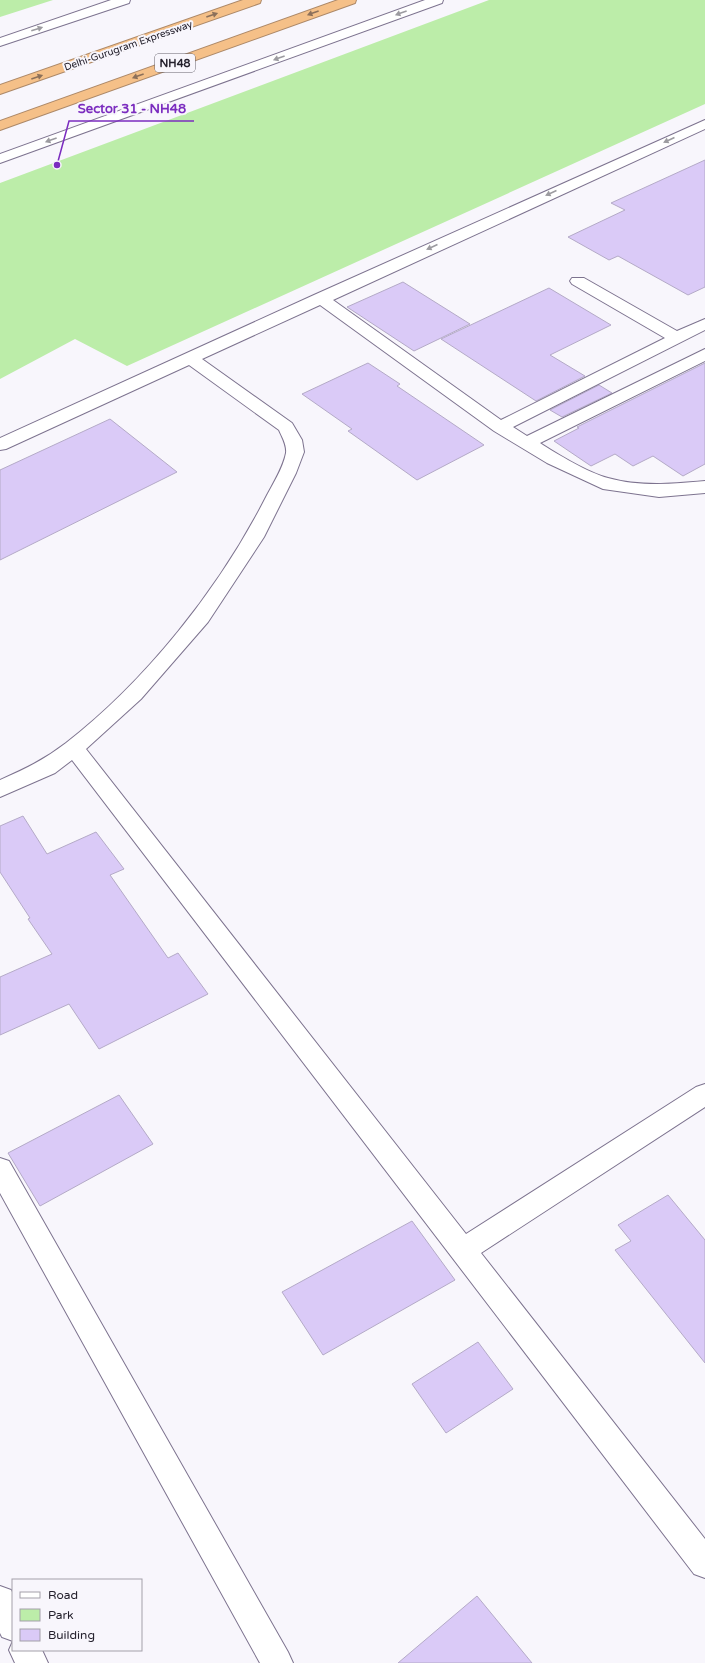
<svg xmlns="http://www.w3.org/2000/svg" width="705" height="1663" viewBox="0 0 705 1663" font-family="'Varela Round',sans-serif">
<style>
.green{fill:#bceda9}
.building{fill:#dacaf7;stroke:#b4aac7}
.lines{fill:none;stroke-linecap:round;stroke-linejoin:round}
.street-casing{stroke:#7d738f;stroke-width:2}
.secondary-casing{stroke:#7d738f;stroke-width:2}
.highway-casing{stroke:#ac8868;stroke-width:2}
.street{fill:#fff;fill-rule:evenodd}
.secondary{fill:#fff;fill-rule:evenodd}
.highway{fill:#f5c088;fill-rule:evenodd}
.oneway{fill:#8c705a}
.oneway2{fill:#9c9ba0}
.labels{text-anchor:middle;stroke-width:4;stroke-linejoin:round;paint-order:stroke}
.far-street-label{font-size:10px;fill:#24202c;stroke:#f8f6fc}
.shield{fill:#f8f6fc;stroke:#64606a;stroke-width:1}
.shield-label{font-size:11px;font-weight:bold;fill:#24202c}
.leader{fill:none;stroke:#7b2cbf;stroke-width:1.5}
.callout-dot{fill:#7b2cbf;stroke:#f8f6fc;stroke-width:1.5}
.callout-label{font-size:13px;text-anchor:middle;font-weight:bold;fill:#7b2cbf;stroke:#f8f6fc;stroke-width:4;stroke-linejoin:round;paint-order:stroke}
</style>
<rect width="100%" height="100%" fill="#f8f6fc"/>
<path class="green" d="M0,0H53L0,17Z
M489,0H705V104L127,366L75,339L0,379V183Z"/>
<path class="building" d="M705,160V287L688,295L618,256L609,260L568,237L625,210L611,203Z
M403,282L470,324L414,351L347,307Z
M549,288L611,325L550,355L585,376L536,401L441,339Z
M368,363L400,384L397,386L484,445L417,480L348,431L352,429L302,394Z
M705,363V464L683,476L653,456L633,466L615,454L591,466L554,441L579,428L577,427Z
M599,385L612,393L562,417L550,410Z
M110,419L177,472L0,560V470Z
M23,816L47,854L96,832L124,869L110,875L168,958L178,953L208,994L99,1049L69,1004L0,1035V977L52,954L28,919L30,918L0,872V826Z
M119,1095L153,1144L40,1206L8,1153Z
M668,1195L705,1240V1363L615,1250L631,1241L618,1225Z
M412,1221L455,1280L323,1355L282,1292Z
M478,1342L513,1389L446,1433L412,1384Z
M477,1596L532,1663H398Z"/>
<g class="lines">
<g class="street-casing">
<path id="street" d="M705,120V129L333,300L501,420L665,338L572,284L570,281L572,278H584L677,331L705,319V330L513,427L527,436L705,349V361L540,443C557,454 589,473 608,478C640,487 673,484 705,481V493L659,497L603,489L547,463L494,431L320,305L202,359L292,423L302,440L304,452L296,473L264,537L208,622L141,699L86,749L466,1234L696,1087L705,1084V1107L481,1253L705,1539V1578L694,1574L72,760L55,773L0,797V780C25,769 44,760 66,743C145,682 219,589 265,499C272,485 283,469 286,453C287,445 282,437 279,430L189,365L6,449L0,450V438L314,295Z
M0,1158L9,1161L288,1652L293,1663H260L0,1193Z"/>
</g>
<g class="secondary-casing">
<path id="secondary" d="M111,0H130L129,3L0,46V38Z
M425,0H443L442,3L0,163V154Z
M0,1586L11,1590L13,1594V1641L2,1637L0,1633Z
M13,1641V1650H42L48,1663H15L9,1650Z"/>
</g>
<g class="highway-casing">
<path id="highway" d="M243,0H261L260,3L0,94V85Z
M338,0H356L355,3L0,130V121Z"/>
</g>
<use href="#street" class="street"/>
<use href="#secondary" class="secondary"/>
<use href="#highway" class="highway"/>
</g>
<defs><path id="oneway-solid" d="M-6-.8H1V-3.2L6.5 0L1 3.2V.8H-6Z"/></defs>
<g class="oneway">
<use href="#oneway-solid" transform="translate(313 13) rotate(160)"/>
<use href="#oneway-solid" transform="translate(212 15) rotate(-19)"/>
<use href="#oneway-solid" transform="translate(138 76) rotate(160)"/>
<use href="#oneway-solid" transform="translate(37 77) rotate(-19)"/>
</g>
<g class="oneway2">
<use href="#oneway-solid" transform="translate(401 13) rotate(160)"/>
<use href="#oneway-solid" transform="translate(37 29) rotate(-18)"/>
<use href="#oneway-solid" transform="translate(279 58) rotate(160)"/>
<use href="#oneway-solid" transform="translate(51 140) rotate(160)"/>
<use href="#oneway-solid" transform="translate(669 140) rotate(156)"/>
<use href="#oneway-solid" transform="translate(551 193) rotate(156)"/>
<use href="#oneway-solid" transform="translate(432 247) rotate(156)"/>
</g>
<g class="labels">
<g class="far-street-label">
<text transform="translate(128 45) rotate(-19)" y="4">Delhi-Gurugram Expressway</text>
</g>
<rect class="shield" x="155" y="54" width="40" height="18" rx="3"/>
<g class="shield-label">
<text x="175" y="67">NH48</text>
</g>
</g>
<path class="leader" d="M57 165L69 121H194"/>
<circle class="callout-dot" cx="57" cy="165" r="4"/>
<g class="callout-label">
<text x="132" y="113">Sector 31 - NH48</text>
</g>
<rect x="12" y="1579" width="130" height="72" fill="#f8f6fc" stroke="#a3a0a9"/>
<rect x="20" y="1592" width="20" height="6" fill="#ffffff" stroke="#a3a0a9"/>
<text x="48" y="1599" font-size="12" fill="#24202c">Road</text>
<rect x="20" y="1609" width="20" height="12" fill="#bceda9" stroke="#a3a0a9"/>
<text x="48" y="1619" font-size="12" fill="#24202c">Park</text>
<rect x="20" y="1629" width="20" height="12" fill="#dacaf7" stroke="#a3a0a9"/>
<text x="48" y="1639" font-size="12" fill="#24202c">Building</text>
</svg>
